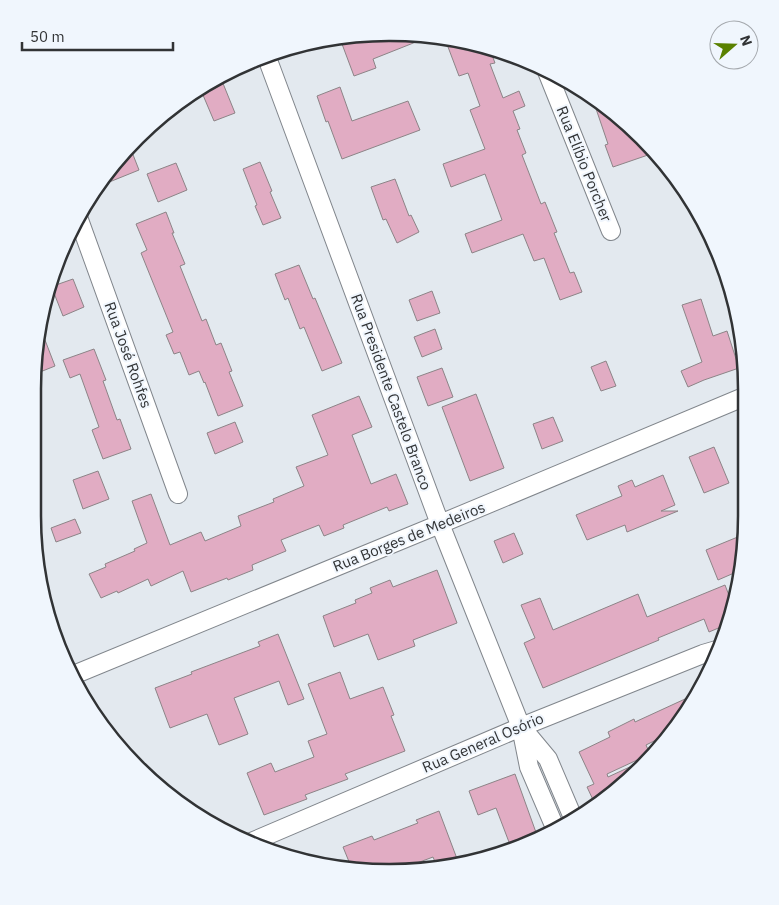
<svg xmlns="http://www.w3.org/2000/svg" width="779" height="905" viewBox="0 0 779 905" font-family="'IBM Plex Sans',sans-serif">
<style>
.building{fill:#e1acc3;stroke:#8c8487}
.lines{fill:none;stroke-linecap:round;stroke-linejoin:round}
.minor-casing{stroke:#81868c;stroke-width:20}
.minor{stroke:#fff;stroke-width:18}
.labels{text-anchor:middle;stroke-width:4;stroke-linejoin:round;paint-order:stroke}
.street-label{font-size:15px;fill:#313335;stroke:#f0f6fd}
.rim{fill:none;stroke:#313335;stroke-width:2.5}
</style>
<rect width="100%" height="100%" fill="#e3e9ef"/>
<path class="building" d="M413,33L431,36L373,59L376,68L354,76L339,36Z
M445,39L482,45L489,47L495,63L490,64L503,98L519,91L525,106L513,111L520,129L517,130L526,153L522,155L541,204L545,202L557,232L554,233L570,273L574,272L582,292L560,300L544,258L534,261L523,234L472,253L465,234L502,220L485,174L451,187L443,164L485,149L470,110L480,106L468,73L459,76Z
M220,76L235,113L214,121L200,88L211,80Z
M340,87L352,121L408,101L420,130L342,159L328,121L326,122L317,96Z
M592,97L607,106L642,140L648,155L613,167L605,145L608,144Z
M130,147L139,170L97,187L106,172Z
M260,162L272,191L270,192L281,218L263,225L255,206L257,205L243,169Z
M176,163L187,190L158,202L147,174Z
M395,179L409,216L411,215L419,232L397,243L386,219L383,220L371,187Z
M166,212L174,233H172L185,264L180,266L202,321L206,319L216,345L221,343L232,371L229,372L243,406L218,416L205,382L204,383L199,371L189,375L180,352L174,354L166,335L173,332L141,253L147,250L136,224Z
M299,265L313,299L315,298L342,363L322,371L304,327L300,329L288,298L285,300L275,274Z
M73,279L84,307L63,316L52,288L53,286Z
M432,291L440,313L417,321L409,300Z
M701,299L713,336L727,331L739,368L704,380L688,387L681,371L702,362L682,305Z
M40,327L55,366L35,374L36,343Z
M435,329L442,349L422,357L414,337Z
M94,349L106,380L103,381L117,420L120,419L131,449L103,459L92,430L99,427L80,374L70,378L63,360Z
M606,361L616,386L601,391L591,367Z
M442,368L453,397L428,406L417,377Z
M476,394L504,468L470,481L442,407Z
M359,396L372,427L352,435L371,484L396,474L408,504L389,511L387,507L343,525L344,528L324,536L319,525L281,540L286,551L252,565L253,570L228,580L227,578L191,592L183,571L151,586L148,579L118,593L117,591L101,598L89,574L106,567L105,564L135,551L134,549L147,543L132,501L151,494L170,545L201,532L205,541L241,526L238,516L274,502L273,499L304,486L296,467L328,455L312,415Z
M553,417L563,441L542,449L533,424Z
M235,422L243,442L215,454L207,433Z
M714,447L729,483L704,493L689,457Z
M98,471L109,499L83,509L73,480Z
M663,475L675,505L661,511H678L627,532L625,525L587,540L576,515L622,496L618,486L632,480L635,487Z
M75,519L81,533L56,542L51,528Z
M514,533L523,554L503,563L494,541Z
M745,534L741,570L718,580L706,550Z
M437,570L457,623L413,640L415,646L378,660L368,634L334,647L323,616L356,603L355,600L372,593L370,588L390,580L393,587Z
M725,585L733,606L728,624L709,632L704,619L658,638L659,640L543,688L524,643L535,638L521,605L540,598L553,630L638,594L647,617Z
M278,634L304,699L288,705L279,681L234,698L248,734L219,745L207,714L170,728L155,688L192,674L191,672L260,646L258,642Z
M340,672L350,699L383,687L394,715L391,716L405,751L345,774L348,779L305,795L307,799L264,815L247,773L271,763L275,772L314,757L308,741L327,734L308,684Z
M698,693L686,714L670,733L646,745L650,754L607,774L608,777L634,765L638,771L595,804L587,787L594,784L579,752L610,737L608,732L634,719L635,722Z
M515,774L538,838L512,850L496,808L478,815L469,791Z
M439,811L459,864L438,869L433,857L401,869H352L343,847L372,836L374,840L418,823L416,820Z"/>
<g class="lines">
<g class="minor-casing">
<path id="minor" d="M266,55L440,524L521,727L529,767L556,830
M546,69L611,231
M78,217L178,494
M71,676L440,524L746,396
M523,729L548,759L574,820
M249,843L521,727L703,654L720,649"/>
</g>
<use href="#minor" class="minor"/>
</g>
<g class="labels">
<g class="street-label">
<text transform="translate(584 164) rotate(68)" y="5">Rua Elíbio Porcher</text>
<text transform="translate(128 355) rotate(70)" y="5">Rua José Rohfes</text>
<text transform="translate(391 392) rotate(70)" y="5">Rua Presidente Castelo Branco</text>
<text transform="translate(409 537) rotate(-22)" y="5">Rua Borges de Medeiros</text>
<text transform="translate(483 743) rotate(-23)" y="5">Rua General Osório</text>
</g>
</g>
<path d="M0 0H779V905H0ZM389 41H390A348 348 0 0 1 738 389V516A348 348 0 0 1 390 864H389A348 348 0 0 1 41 516V389A348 348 0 0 1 389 41Z" fill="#f0f6fd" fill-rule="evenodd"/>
<path class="rim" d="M389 41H390A348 348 0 0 1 738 389V516A348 348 0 0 1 390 864H389A348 348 0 0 1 41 516V389A348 348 0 0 1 389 41Z"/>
<g transform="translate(734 45) rotate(70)"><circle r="24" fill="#f0f6fd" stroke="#a4a8ad"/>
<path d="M0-4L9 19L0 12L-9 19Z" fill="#5a8100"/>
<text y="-8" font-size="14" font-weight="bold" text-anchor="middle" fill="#313335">N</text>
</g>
<path d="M22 42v8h151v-8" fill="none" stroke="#313335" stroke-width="2.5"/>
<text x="30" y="42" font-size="15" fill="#313335" stroke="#f0f6fd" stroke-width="4" paint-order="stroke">50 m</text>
</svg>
